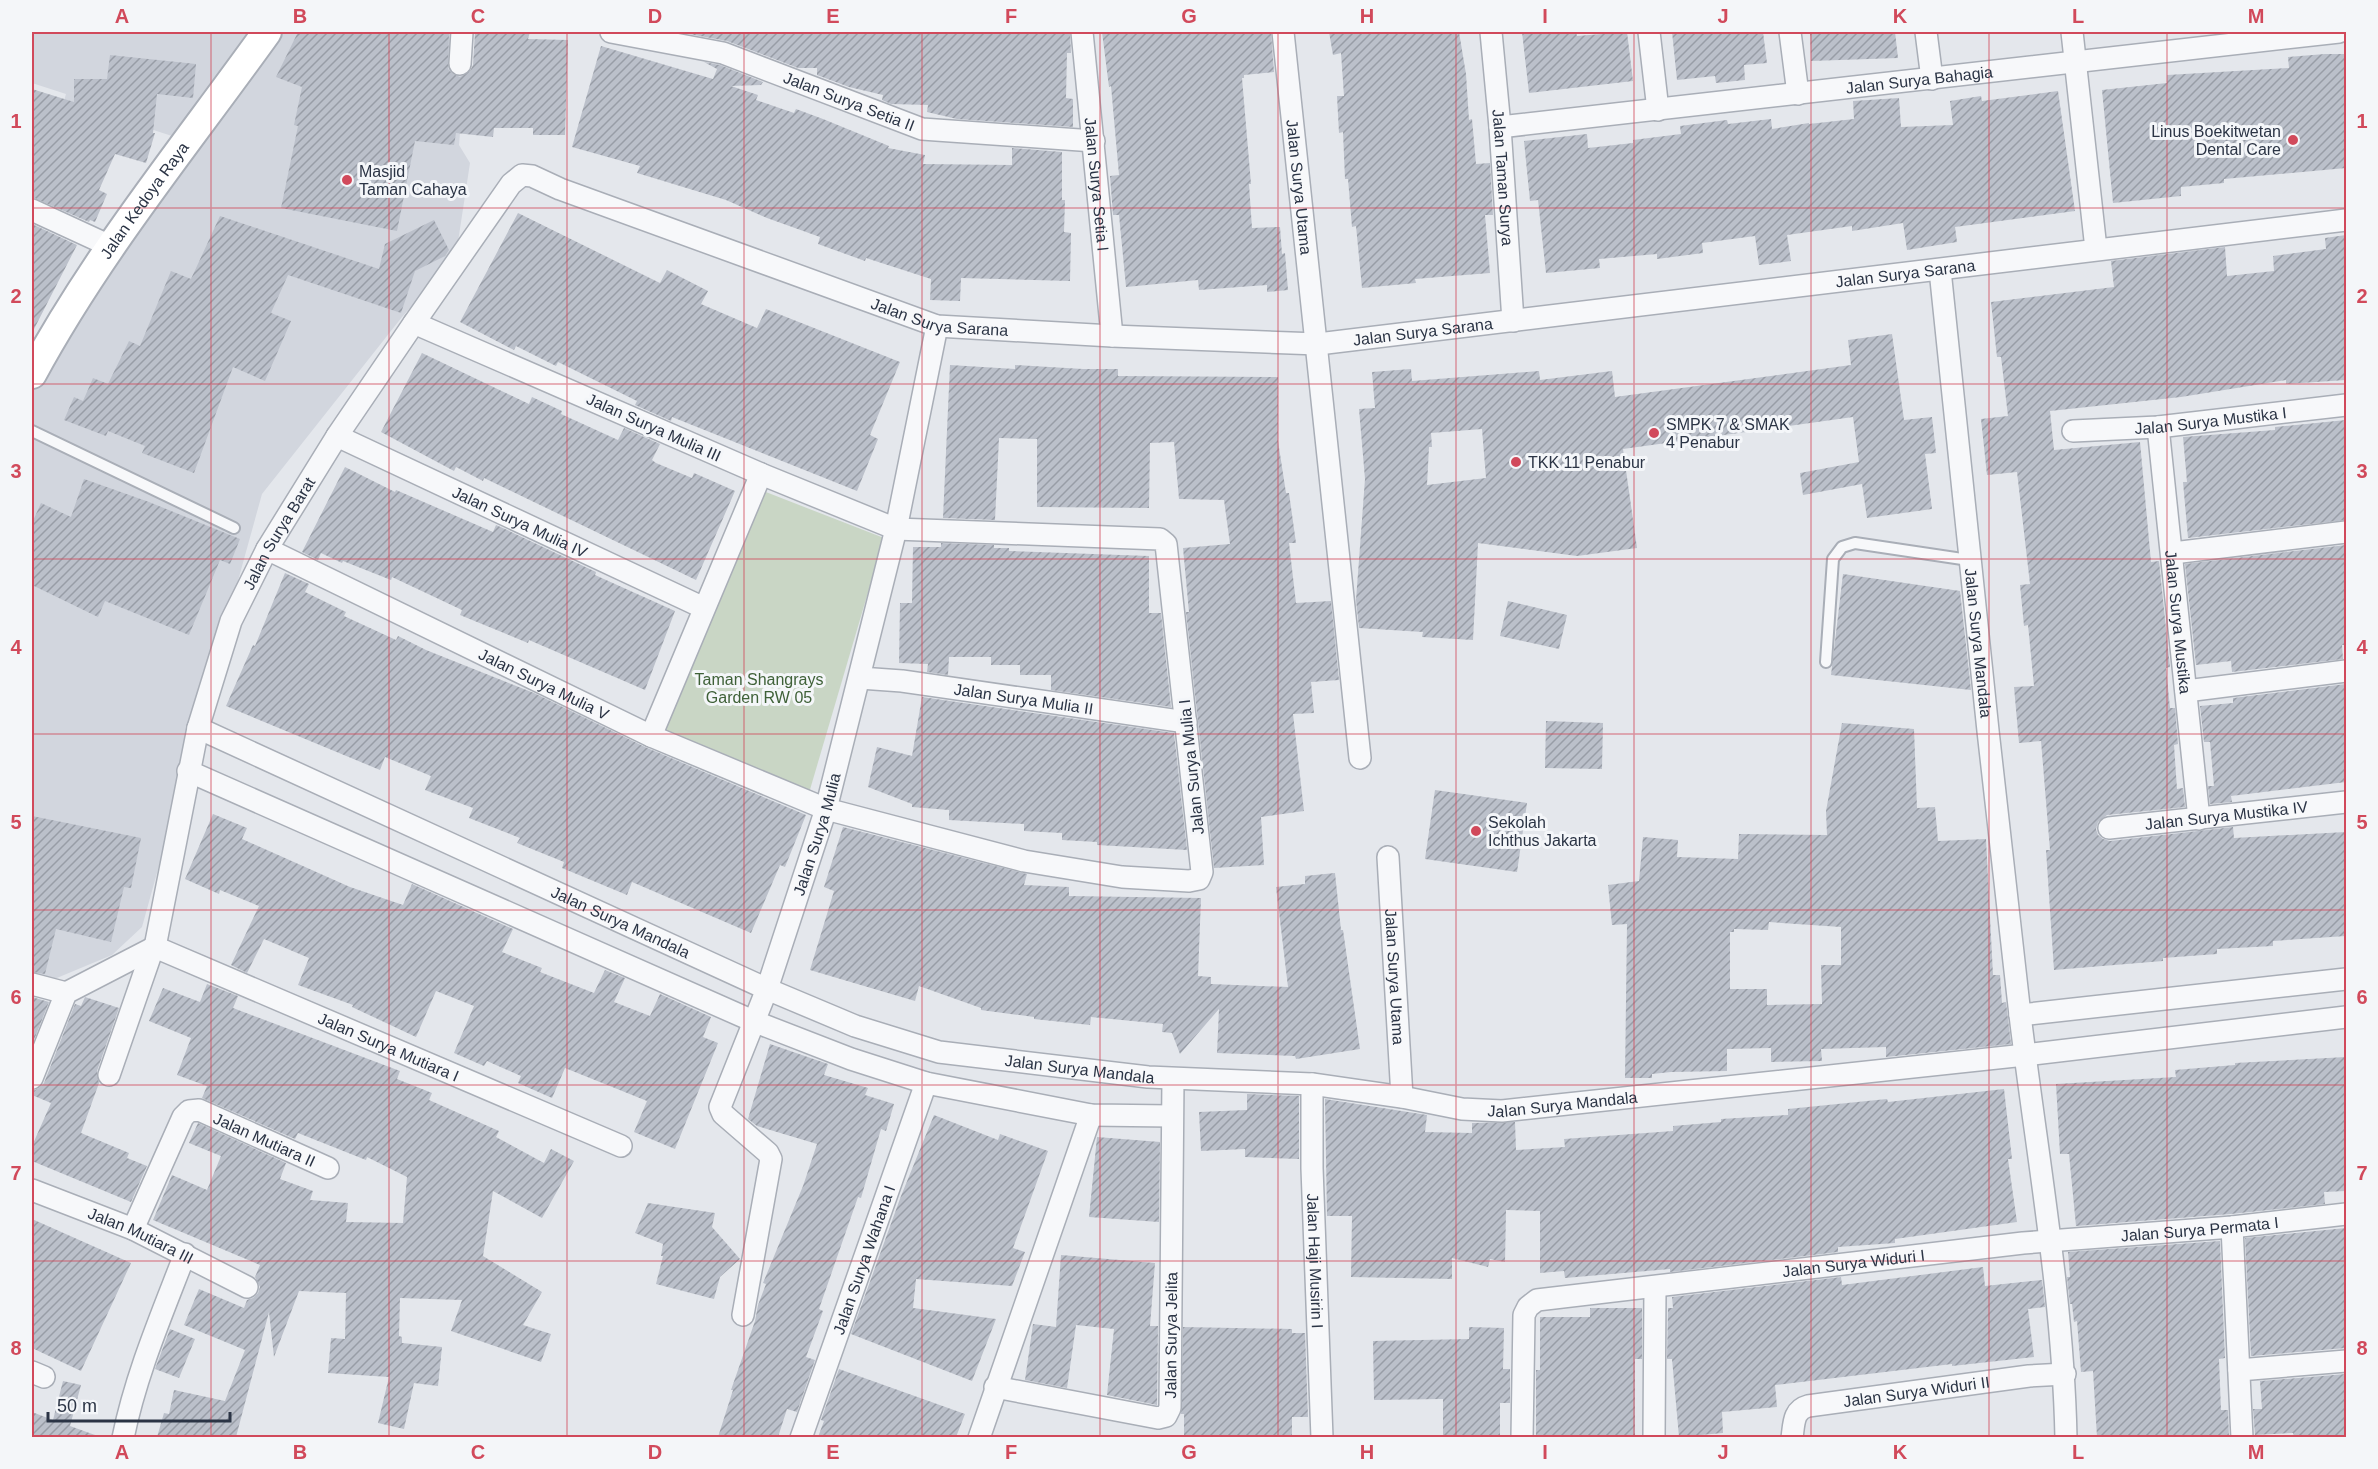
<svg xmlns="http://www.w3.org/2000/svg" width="2378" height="1469" viewBox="0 0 2378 1469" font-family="Helvetica,sans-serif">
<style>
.built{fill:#d2d6de}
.green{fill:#c9d6c5}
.building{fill:url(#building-hatch);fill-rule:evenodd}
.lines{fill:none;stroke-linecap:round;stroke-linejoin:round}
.lane-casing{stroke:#a9aeb7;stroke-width:14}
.street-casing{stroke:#a9aeb7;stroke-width:24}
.secondary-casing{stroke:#a9aeb7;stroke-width:32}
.lane{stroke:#f7f8fa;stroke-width:10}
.street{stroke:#f7f8fa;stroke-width:21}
.secondary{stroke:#fff;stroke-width:28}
.grid{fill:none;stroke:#d1495b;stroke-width:1.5;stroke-opacity:0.55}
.poi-dot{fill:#d1495b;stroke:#f4f6f9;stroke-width:2}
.labels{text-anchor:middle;stroke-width:6;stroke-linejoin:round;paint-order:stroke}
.street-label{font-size:16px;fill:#2b3445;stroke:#f4f6f9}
.poi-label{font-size:16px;fill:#2b3445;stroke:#f4f6f9;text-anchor:start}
.park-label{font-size:16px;fill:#3f6138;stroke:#f4f6f9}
.neatline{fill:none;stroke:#d1495b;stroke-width:2}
.grid-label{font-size:20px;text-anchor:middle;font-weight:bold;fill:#d1495b}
</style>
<defs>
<pattern id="building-hatch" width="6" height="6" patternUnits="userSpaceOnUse" patternTransform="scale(1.5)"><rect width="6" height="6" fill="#bbc0ca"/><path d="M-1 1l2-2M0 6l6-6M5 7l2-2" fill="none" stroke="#989da6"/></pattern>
</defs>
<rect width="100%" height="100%" fill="#e4e7ec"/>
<path class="built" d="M32,32H468L459,145L470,163L456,255L402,317L262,494L142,927L112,955L52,980L32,975V354L46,325L172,136L64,101L66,94L32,83Z"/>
<path class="green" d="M758,489L884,538L809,793L657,731Z"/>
<path class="building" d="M298,32H449L448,69L453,74L460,77L470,71L473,65L475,32H530L528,39L568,40L565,135H533V128H494L493,137L456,133L454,145L415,141L397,231L281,208L298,126L294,125L302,87L276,77Z
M678,32H879L898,34V32H1070L1071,53H1067L1066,98L1073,99V127L957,119L927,112L928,105L891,104L882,100L883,95L849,87L817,75V68H798L727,41Z
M1102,32H1271L1274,72L1244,75V78H1242L1251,184H1249L1252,228L1280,227L1282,254L1285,253L1288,290L1267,292V285L1199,290L1198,280L1126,287L1119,215H1113L1110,176L1119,175L1111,86L1109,87Z
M1329,32H1459L1466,74L1469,120L1472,119L1476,164L1490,163L1493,215H1485L1490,273L1415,279L1416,283L1362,288L1356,226L1352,227L1348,179H1345L1343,132L1339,133L1337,96H1344L1341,53L1333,55Z
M1522,32H1576L1577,36L1627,32L1633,81L1529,93Z
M1672,32H1763L1767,63L1744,65L1745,80L1716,83L1715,76L1677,80Z
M1810,32H1839V34L1895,32L1898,58L1811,61Z
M601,46L713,79L717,69L704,62L720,65L763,82L761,85L731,86L758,95L756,100L794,113L796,109L823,119L889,146L888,148L925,155L923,164L1012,165V148L1062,152V200H1065L1064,232L1071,233L1070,281L961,278L960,301L930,300L931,279L866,258L865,261L818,244L820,237L767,218L726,200L637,173L640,166L572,147Z
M2325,54H2346V168L2224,179V183L2181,187V196L2113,203L2102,90L2167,83V75L2289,68L2288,57Z
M110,55L196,64L193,98L157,94L153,133H155L146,163L115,154L99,190L107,194L95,222L90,220L89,222L32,197V89L74,102V79H107Z
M2058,91L2075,211L1955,227L1957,242L1907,250L1903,223L1852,231V226L1787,235L1791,261L1759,265L1755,236L1702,243L1703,253L1657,259V254L1599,259L1600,268L1546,273L1538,200L1530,201L1524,141L1587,134L1588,148L1633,143V140L1681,134L1680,126L1727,120L1728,124L1771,119L1772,129L1809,123V124L1854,119L1853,101L1899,98L1901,127L1953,125L1950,101L1981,96L1982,101Z
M518,213L660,283L667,270L708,291L701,304L757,328L766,309L900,362L870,435L878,439L857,491L672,417L671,421L635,405L637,401L558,362L556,366L516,346L514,350L460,322Z
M220,216L379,269L385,244L434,220L449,250L445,256L415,271L401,313L288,275L271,313L291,321L265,381L233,367L194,473L142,453L145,446L108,431L106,436L64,420L74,397L83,401L93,378L108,384L129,341L140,346L171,271L191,279Z
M32,224L77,245L32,333Z
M2346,235V380L2286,384V380L2181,397L2050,411L2054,450L2140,442L2151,562L2159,561L2170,667L2166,668L2170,708H2175L2178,744L2174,745L2177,789L2183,788L2185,807L2107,815L2098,822L2096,829L2098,835L2103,839L2110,841L2233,827L2234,838L2346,832V936L2273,941V946L2217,949V954L2163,958V961L2054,970L2046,850H2050L2041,741L2019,743L2014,687L2034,686L2028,625L2024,626L2020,585L2030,584L2017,472L1987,475L1981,419L2008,416L2001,357H1997L1991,302L2114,287L2111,261L2225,247L2227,276L2274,271L2273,256L2326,249L2325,238Z
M1892,334L1904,420L1932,417L1936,453L1925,454L1932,509L1867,518L1862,484L1803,495L1800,473L1859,462L1853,417L1623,449L1637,548L1577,556L1478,543L1473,640L1422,637L1423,632L1359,628L1356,600L1365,479L1359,409L1375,408L1372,372L1411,369L1412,381L1539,371L1540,380L1612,371L1615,397L1851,365L1848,340ZM1482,429L1486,478L1427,485L1429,447H1432L1431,433Z
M422,353L529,404L532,397L562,411L561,414L618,440L624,428L660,444L652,460L656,463L692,478L694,473L735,491L696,580L484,478L483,481L456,467L454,471L381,432Z
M950,365L1015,369V365L1083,369H1118V376L1278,377V441L1286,493H1289L1296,543H1289L1296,603L1331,601L1339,680L1311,682L1314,713L1293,714L1304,811L1261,817L1264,865L1214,868L1186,612H1189L1183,548L1230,544L1224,500L1179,499L1174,442L1150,443L1149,508L1037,507V439L999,438L995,520L943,518Z
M2346,420V520L2188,538L2183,482H2187L2183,437L2275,430V427Z
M345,467L395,492L396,490L493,532L496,525L505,529L596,572L595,575L675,611L645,690L529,640L528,643L460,615L462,610L392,577L391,580L343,561L342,563L321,553L318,560L302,552Z
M84,479L149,502L240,539L230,564L220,560L189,635L105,601L98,617L32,585V523L41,503L71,517Z
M941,543L994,545V548H1009V551L1149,556V613H1161L1171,707L1051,690V675H1020V665H991V657H949L948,675L927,672L928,664L899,663L900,603H912L913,547H941Z
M2346,545V645H2342L2343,659L2232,672L2231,661L2196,665L2185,564Z
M285,573L309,584L305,592L346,612L344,616L396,640L398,636L426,650L534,693L645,747L806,815L785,867L780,865L751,933L632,882L627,895L562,868L564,862L517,843L520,838L469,818L473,808L425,790L431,776L385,757L380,770L226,706L253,645L255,646Z
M1843,574L1960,591L1971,690L1831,675Z
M1508,601L1567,615L1559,649L1500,636Z
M2346,684V782L2231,796L2232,802L2210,804L2208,786H2214L2210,742H2204L2200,706L2233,703V698Z
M922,697L1174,733L1187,850L1097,845V842L1062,840V833L1024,831V824L949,820V810L912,807V804L868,787L877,747L912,756Z
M1546,721L1603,723L1602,769L1545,768Z
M1842,723L1914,729L1917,808L1935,807L1938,841L1986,839L1993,975H2000L2002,1003L2006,1002L2011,1044L1886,1057V1047L1821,1049L1822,1061L1771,1062V1048L1727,1049V1071L1671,1072L1652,1074V1078H1625L1627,924L1612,925L1608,885L1639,881L1643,837L1678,840L1677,857L1738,859L1739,834L1827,835L1826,811ZM1769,922L1841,927V965H1821L1822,1004L1767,1005V989H1730V932H1734V929L1768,930Z
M1435,790L1527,803L1517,872L1425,859Z
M213,814L247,828L242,839L350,887L403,905L412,884L513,929L502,952L542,968L540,972L594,993L605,970L625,978L614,1002L650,1016L660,994L711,1017L703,1037L718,1043L675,1149L634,1132L647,1101L565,1068L552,1098L518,1083L521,1076L487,1061L484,1066L454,1053L474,1006L436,991L416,1037L352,1007L353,1005L298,985L309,958L264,939L247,973L231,965L259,906L220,890L219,894L185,879Z
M32,816L141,838L131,888L124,887L111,942L56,929L45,974L32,972Z
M843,827L1027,874L1024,885L1069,887V896L1201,898L1198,976L1211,977V984L1288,987L1276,887L1305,884V876L1335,873L1341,930H1343L1360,1049L1296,1059L1295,1056L1217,1053L1219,1009L1180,1054L1172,1033L1162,1032L1163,1024L1091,1017L1090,1025L1034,1019V1017L981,1010V1008L919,986L915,1001L810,970L834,891L824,887Z
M207,984L238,996L233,1008L400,1071L397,1079L432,1093L429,1100L499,1131L496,1137L544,1163L551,1149L574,1161L542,1218L493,1191L483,1256L542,1292L523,1325L551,1334L541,1362L451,1331L462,1300L400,1298L399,1336L402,1337V1343L442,1347L438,1386L414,1383L404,1429L378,1423L389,1377L328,1373L331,1338L345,1339L346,1293L299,1291L274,1357L269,1312L236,1437H157L164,1413L169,1414L174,1390L225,1401L245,1350L184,1325L199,1289L244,1308L247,1300L253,1298L258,1293L260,1287L255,1277L260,1265L153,1220L172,1175L207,1190L221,1156L189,1143L198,1123L286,1163L280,1179L313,1191L310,1200L348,1203L346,1222L403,1223L407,1177L367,1157L366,1160L298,1133L295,1139L202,1098L207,1086L177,1075L191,1038L149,1021L163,988L200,1002Z
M32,997L49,1002L32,1045Z
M85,997L119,1008L97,1071L99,1083L81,1133L129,1153L127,1158L147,1166L131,1202L32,1161V1146L51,1103L32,1095L33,1091L39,1088L44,1083L75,1004L81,1006Z
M770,1044L828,1064L824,1075L868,1088L865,1095L894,1104L886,1131L881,1129L861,1198L858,1197L819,1309L823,1311L806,1357L815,1360L797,1412L787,1409L778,1437H718L733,1390H731L755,1321L758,1305L766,1284L763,1283L803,1186L817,1144L757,1126L748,1119Z
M2346,1057V1191L2324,1192L2325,1204L2231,1214L2076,1226L2069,1154H2060L2056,1084L2176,1077L2175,1070L2235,1065V1063Z
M2004,1089L2012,1159H2008L2017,1222L1895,1239V1243L1838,1247V1252L1670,1272V1269L1565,1278L1564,1271L1540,1273V1211L1506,1210L1505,1262L1490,1259L1488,1267L1452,1258V1279L1351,1277L1352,1216H1327L1325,1099L1427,1115L1425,1132L1472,1133V1123L1515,1122L1516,1150L1565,1147L1564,1139L1673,1131V1126L1721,1122V1119L1788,1115V1109L1887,1099L1888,1102Z
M1247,1094L1299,1096V1159L1245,1157V1149L1201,1151L1199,1112L1247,1110Z
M934,1115L998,1140L1000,1134L1048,1151L1013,1248L1025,1252L1012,1286L916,1279L913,1308L996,1319L972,1381L851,1334L901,1196Z
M1097,1137L1160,1142L1159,1222L1089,1217Z
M648,1203L715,1213L712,1227L740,1259L720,1277L714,1299L656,1284L663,1256H661L663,1244L635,1233Z
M32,1219L131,1263L81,1371L32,1348Z
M2346,1228V1348L2251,1356L2245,1238Z
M2220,1241L2225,1358L2219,1359L2221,1410H2228L2229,1437H2097L2093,1371L2081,1372L2077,1321L2074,1322L2072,1304H2070L2067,1277H2070L2068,1252Z
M1061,1255L1155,1263L1150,1326H1158L1157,1405L1107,1395L1114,1329L1076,1325L1067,1388L1025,1380L1033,1324L1056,1327Z
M1983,1267L1985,1286L2042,1280L2045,1307L2028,1309L2034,1357L1952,1366V1364L1775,1385L1777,1407L1722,1412L1723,1433L1679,1437L1672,1359H1667L1668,1308H1673L1672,1297L1841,1277L1842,1285Z
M1590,1308H1642V1359H1635V1436H1536V1370H1540V1317H1590Z
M1183,1327L1292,1329V1333H1305L1308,1417H1292V1437H1184V1414H1181Z
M1469,1327L1504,1328L1503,1369H1510V1403H1500V1437H1443V1399L1374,1400L1373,1341L1469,1339Z
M170,1329L195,1339L179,1378L155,1369Z
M839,1369L965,1414L956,1437H818L824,1421L821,1420Z
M2346,1374V1437H2294L2293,1433L2255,1435L2253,1409H2262L2260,1381Z
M63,1381L81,1385L70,1426L95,1435L94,1437H32V1412L53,1420Z"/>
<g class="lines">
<g class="lane-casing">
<path id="lane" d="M32,431L234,528
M1826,662L1833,559L1842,547L1855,543L1969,560"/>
</g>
<g class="street-casing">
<g id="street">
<path id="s1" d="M611,32L723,53L922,129L1094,141"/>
<path id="s2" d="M1082,32L1112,336"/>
<path id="s3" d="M1283,32L1360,758"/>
<path id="s4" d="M1491,32L1500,127L1513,321"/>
<path d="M1649,32L1658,110"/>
<path d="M1790,32L1798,94"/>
<path d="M1926,32L1932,79"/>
<path d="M2072,32L2096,249"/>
<path d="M460,64L462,32"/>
<path id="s5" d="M1500,127L2339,32"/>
<path d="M32,210L110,246"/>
<path id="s6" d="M1940,270C1965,518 1991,767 2020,1015C2037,1156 2063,1295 2066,1438"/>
<path id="s7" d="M2158,427L2199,819"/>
<path id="s8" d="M2073,431L2158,427L2346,405"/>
<path id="s9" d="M337,436L704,608"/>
<path id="s10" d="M267,549L651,736L826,809L1024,861L1122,877L1189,881L1199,879L1202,872L1166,544L1160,539L896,529L761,474L414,323"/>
<path d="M2173,553L2346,532"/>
<path id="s11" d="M860,678L902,681L1186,722"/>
<path d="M2186,691L2346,671"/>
<path id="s12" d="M198,728L767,989L855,1026L939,1052L1148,1077L1312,1084L1402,1097L1462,1109L1502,1111L2025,1055L2346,1017"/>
<path d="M651,736L761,474"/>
<path d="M188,771L753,1021L851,1059L926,1083L1091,1115L1172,1116"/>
<path id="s13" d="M2109,828L2346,802"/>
<path id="s14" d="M1388,857L1402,1097"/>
<path id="s15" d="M155,947L198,728L231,621L267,549L337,436L414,323L511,184L522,175L532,176L560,189L937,326L1112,336L1318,344L2346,220"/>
<path id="s16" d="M155,947L621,1146"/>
<path d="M32,984L66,993"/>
<path d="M2020,1015L2346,979"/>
<path d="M109,1075L153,948"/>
<path d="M32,1078L66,993L155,947"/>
<path id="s17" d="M1312,1084V1168L1322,1438"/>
<path id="s18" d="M32,1190L133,1229L247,1287"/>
<path d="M2232,1227L2242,1438"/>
<path id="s19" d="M133,1229L183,1117L189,1111L199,1110L328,1168"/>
<path id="s20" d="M743,1315L771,1159L768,1153L723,1114L720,1107L767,989L826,809L896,529L937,326"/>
<path d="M2239,1370L2346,1361"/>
<path d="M32,1372L44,1377"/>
<path id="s21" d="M995,1387L1158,1418L1166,1416L1170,1408L1173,1079"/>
<path d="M123,1438C136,1374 162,1314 185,1254"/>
<path id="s22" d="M801,1438L926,1083"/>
<path d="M979,1438L1091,1115"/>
<path id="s23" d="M1522,1438L1524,1315L1528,1307L1537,1300L2023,1243L2232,1227L2346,1214"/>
<path d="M1654,1438L1655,1287"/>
<path id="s24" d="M1792,1438C1794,1424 1793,1410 1808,1406L2029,1376L2065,1374"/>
</g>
</g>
<g class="secondary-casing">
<g id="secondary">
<path id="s25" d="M32,374C98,252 186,145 267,32"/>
</g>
</g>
<use href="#lane" class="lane"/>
<use href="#street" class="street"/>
<use href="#secondary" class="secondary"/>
</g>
<path class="grid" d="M211,32V1438M389,32V1438M567,32V1438M744,32V1438M922,32V1438M1100,32V1438M1278,32V1438M1456,32V1438M1634,32V1438M1811,32V1438M1989,32V1438M2167,32V1438M32,208H2346M32,384H2346M32,559H2346M32,734H2346M32,910H2346M32,1085H2346M32,1261H2346"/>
<g class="poi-dot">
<circle cx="2293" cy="140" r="6"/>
<circle cx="347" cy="180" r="6"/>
<circle cx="1654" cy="433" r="6"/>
<circle cx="1516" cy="462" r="6"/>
<circle cx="1476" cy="831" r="6"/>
</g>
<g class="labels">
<g class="street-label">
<text dy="6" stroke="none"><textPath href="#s5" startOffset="422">Jalan Surya Bahagia</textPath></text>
<text dy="6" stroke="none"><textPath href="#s1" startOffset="249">Jalan Surya Setia II</textPath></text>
<text dy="6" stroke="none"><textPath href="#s4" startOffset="146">Jalan Taman Surya</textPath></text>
<text dy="6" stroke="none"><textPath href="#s2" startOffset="153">Jalan Surya Setia I</textPath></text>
<text dy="6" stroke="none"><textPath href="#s3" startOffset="156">Jalan Surya Utama</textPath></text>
<text dy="6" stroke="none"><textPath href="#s25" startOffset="207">Jalan Kedoya Raya</textPath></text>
<text dy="6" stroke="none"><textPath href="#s15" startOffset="2284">Jalan Surya Sarana</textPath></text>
<text dy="6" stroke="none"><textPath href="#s15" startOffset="1312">Jalan Surya Sarana</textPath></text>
<text dy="6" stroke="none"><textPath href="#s15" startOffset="1798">Jalan Surya Sarana</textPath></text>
<text dy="6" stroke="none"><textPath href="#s8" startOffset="138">Jalan Surya Mustika I</textPath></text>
<text transform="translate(654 427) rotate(24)" y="6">Jalan Surya Mulia III</text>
<text dy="6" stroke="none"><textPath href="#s9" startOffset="202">Jalan Surya Mulia IV</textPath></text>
<text dy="6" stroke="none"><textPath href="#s15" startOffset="435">Jalan Surya Barat</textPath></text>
<text dy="6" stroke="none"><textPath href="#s7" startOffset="196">Jalan Surya Mustika</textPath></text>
<text dy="6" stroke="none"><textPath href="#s6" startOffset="375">Jalan Surya Mandala</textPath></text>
<text dy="6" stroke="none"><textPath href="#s10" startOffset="308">Jalan Surya Mulia V</textPath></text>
<text dy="6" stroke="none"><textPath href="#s11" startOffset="165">Jalan Surya Mulia II</textPath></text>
<text transform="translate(1191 767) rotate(-96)" y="6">Jalan Surya Mulia I</text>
<text dy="6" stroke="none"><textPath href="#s13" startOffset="118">Jalan Surya Mustika IV</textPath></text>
<text dy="6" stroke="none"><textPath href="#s20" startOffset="522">Jalan Surya Mulia</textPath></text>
<text dy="6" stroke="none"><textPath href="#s12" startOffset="465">Jalan Surya Mandala</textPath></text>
<text dy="6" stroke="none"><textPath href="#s14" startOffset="120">Jalan Surya Utama</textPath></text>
<text dy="6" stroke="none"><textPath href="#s16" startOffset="254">Jalan Surya Mutiara I</textPath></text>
<text dy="6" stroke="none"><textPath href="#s12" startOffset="951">Jalan Surya Mandala</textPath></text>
<text dy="6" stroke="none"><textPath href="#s12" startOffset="1437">Jalan Surya Mandala</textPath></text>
<text dy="6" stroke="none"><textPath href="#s19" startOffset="213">Jalan Mutiara II</textPath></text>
<text dy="6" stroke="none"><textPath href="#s23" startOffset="810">Jalan Surya Permata I</textPath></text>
<text dy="6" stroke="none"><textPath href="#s18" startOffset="118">Jalan Mutiara III</textPath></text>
<text dy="6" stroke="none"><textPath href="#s22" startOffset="189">Jalan Surya Wahana I</textPath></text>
<text dy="6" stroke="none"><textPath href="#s17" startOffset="177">Jalan Haji Musirin I</textPath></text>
<text dy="6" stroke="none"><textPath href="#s23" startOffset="462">Jalan Surya Widuri I</textPath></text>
<text dy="6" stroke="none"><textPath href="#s21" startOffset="256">Jalan Surya Jelita</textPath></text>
<text dy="6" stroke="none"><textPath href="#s24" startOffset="148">Jalan Surya Widuri II</textPath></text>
</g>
<g class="poi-label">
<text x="2281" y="137" text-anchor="end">Linus Boekitwetan<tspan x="2281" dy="18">Dental Care</tspan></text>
<text x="359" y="177">Masjid<tspan x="359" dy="18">Taman Cahaya</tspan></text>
<text x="1666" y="430">SMPK 7 &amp; SMAK<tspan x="1666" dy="18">4 Penabur</tspan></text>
<text x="1528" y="468">TKK 11 Penabur</text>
<text x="1488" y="828">Sekolah<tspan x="1488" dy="18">Ichthus Jakarta</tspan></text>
</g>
<g class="park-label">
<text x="759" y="685">Taman Shangrays<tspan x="759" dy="18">Garden RW 05</tspan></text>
</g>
</g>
<rect width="2378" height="1469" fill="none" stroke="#f4f6f9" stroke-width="66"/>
<path d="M48 1412v9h182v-9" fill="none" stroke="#2b3445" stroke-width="3"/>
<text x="57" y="1412" font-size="18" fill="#2b3445" stroke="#f4f6f9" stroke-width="4.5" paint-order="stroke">50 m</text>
<rect x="33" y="33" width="2312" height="1403" class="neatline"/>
<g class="grid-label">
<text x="122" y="23">A</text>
<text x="300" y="23">B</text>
<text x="478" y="23">C</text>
<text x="655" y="23">D</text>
<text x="833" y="23">E</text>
<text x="1011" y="23">F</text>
<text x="1189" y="23">G</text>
<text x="1367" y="23">H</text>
<text x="1545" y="23">I</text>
<text x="1723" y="23">J</text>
<text x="1900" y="23">K</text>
<text x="2078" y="23">L</text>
<text x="2256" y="23">M</text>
<text x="16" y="128">1</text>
<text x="2362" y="128">1</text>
<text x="16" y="303">2</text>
<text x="2362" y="303">2</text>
<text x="16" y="478">3</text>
<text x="2362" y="478">3</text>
<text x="16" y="654">4</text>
<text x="2362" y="654">4</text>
<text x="16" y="829">5</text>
<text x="2362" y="829">5</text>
<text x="16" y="1004">6</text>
<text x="2362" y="1004">6</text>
<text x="16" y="1180">7</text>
<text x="2362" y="1180">7</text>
<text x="16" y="1355">8</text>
<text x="2362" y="1355">8</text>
<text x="122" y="1459">A</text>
<text x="300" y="1459">B</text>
<text x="478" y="1459">C</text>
<text x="655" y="1459">D</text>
<text x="833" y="1459">E</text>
<text x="1011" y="1459">F</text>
<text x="1189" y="1459">G</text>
<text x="1367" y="1459">H</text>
<text x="1545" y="1459">I</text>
<text x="1723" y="1459">J</text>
<text x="1900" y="1459">K</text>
<text x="2078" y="1459">L</text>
<text x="2256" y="1459">M</text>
</g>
</svg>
